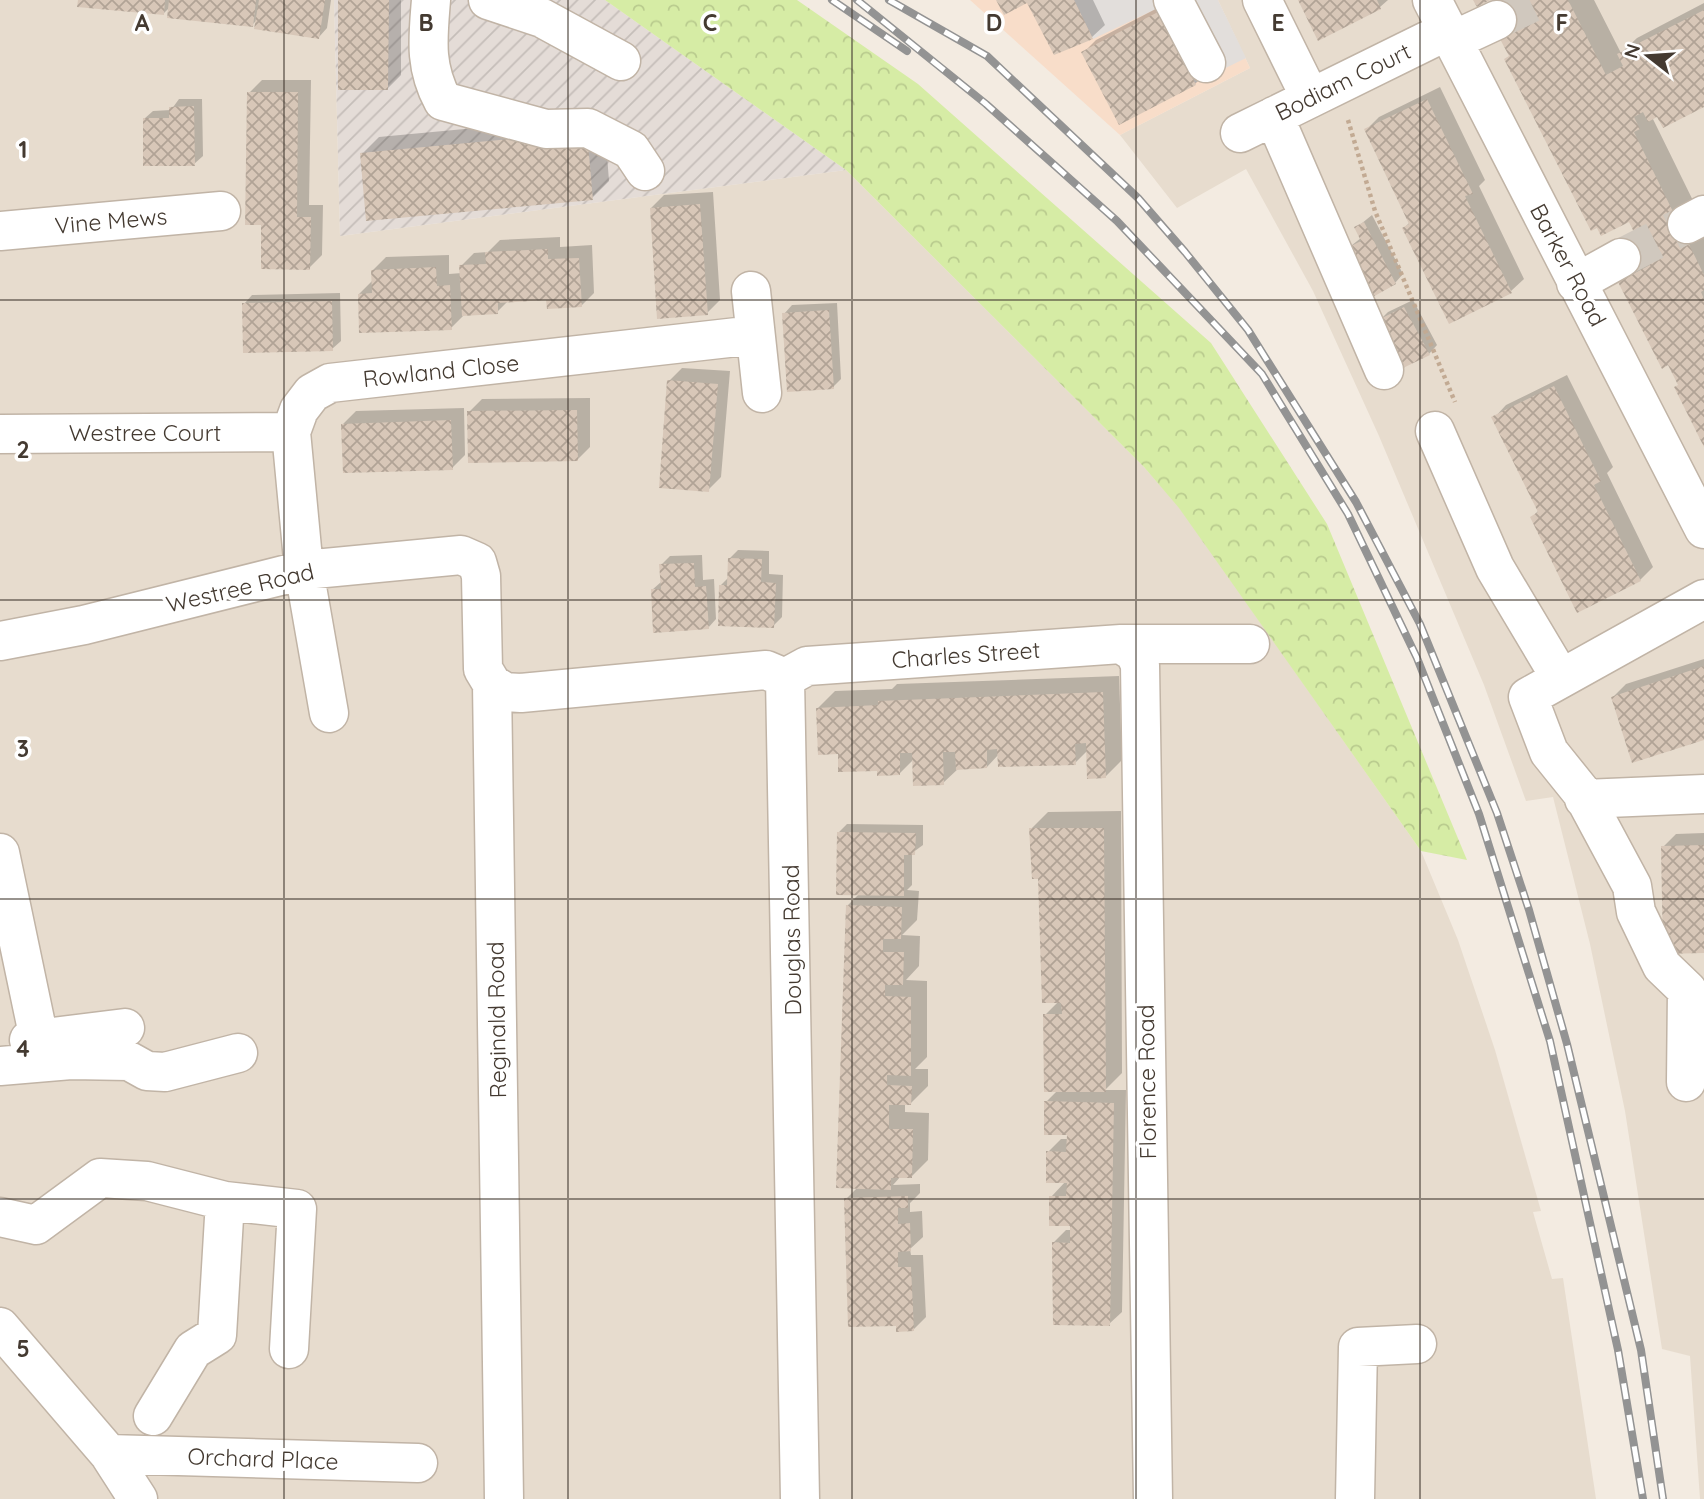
<svg xmlns="http://www.w3.org/2000/svg" width="1704" height="1499" viewBox="0 0 1704 1499" font-family="Quicksand,sans-serif">
<style>
.residential{fill:#e7dcce}
.commercial{fill:#f8ddc9}
.industrial{fill:url(#industrial-furrows)}
.forest{fill:url(#forest-crowns)}
.parking{fill:#e2dedb}
.shadow{fill:#0003}
.building{fill:url(#building-cross-hatch)}
.lines{fill:none;stroke-linecap:round;stroke-linejoin:round}
.minor-tunnel{stroke:#d0c8be;stroke-width:38;stroke-dasharray:38 19;stroke-linecap:butt}
.minor-casing{stroke:#c1b4a6;stroke-width:41}
.path{stroke:#c2aa93;stroke-width:4.5;stroke-dasharray:3.5 3.5;stroke-linecap:butt}
.minor{stroke:#fff;stroke-width:38}
.rail-casing{stroke:#939393;stroke-width:8}
.rail{stroke:#fff;stroke-width:5;stroke-dasharray:16;stroke-linecap:butt}
.grid{fill:none;stroke:#443a31;stroke-width:2;stroke-opacity:0.55}
.labels{text-anchor:middle;stroke-width:7;stroke-linejoin:round;paint-order:stroke}
.street-label{font-size:23px;fill:#443a31;stroke:#fff}
.grid-label{font-size:23px;text-anchor:middle;font-weight:bold;fill:#443a31;stroke:#fff;stroke-width:7;stroke-linejoin:round;paint-order:stroke}
</style>
<defs>
<pattern id="industrial-furrows" width="10" height="10" patternUnits="userSpaceOnUse" patternTransform="scale(1.75)"><rect width="10" height="10" fill="#e4dcd7"/><path d="M-1 1l2-2M0 10L10 0M9 11l2-2" fill="none" stroke="#c5beb9"/></pattern>
<pattern id="forest-crowns" width="20" height="18" patternUnits="userSpaceOnUse" patternTransform="scale(1.75)"><rect width="20" height="18" fill="#d6eca5"/><path d="M2 6a3 3 0 1 1 6 0M12 15a3 3 0 1 1 6 0" fill="none" stroke="#b9cb8e"/></pattern>
<pattern id="building-cross-hatch" width="8" height="8" patternUnits="userSpaceOnUse" patternTransform="scale(1.75)"><rect width="8" height="8" fill="#d8c7b8"/><path d="M0 0l8 8M0 8l8-8" fill="none" stroke="#b1a396"/></pattern>
</defs>
<rect width="100%" height="100%" fill="#f3ebe1"/>
<path class="residential" d="M0,0H334L340,236L846,170L1144,467L1179,507L1421,851L1458,940L1495,1050L1541,1211L1533,1212L1552,1279L1563,1278L1596,1499H0Z
M1218,0H1704V1499H1700L1690,1356L1662,1349L1625,1111L1590,944L1553,797L1526,801L1484,685L1379,436L1313,291L1246,169L1177,208L1120,135L1250,68Z"/>
<path class="commercial" d="M970,0H1218L1250,68L1120,135Z"/>
<path class="industrial" d="M334,0H605L846,170L340,236Z"/>
<path class="forest" d="M605,0H797L918,84L1211,343L1327,524L1467,860L1421,851L1179,508L1144,467L846,170Z"/>
<path class="parking" d="M1074,0H1218L1246,58L1195,83L1158,8L1093,39Z"/>
<path class="shadow" d="M80,0H331L327,28L319,37L258,19L252,25L170,7L163,14Z
M340,0H401V75L388,88Z
M998,0H1093L1105,25L1092,37L1055,53L1028,1Z
M1300,0H1388L1380,7L1319,38Z
M1514,0H1594L1621,53L1637,38L1704,3V105L1652,117L1704,223V443L1680,384L1620,283L1637,265L1649,259L1630,220L1511,55L1502,39L1524,20Z
M1171,1L1208,71L1195,84L1083,53L1096,40Z
M262,80H311L309,205H323L322,255L309,268L249,93Z
M1440,87L1485,180L1479,186L1524,279L1511,291L1450,322L1404,228L1410,222L1366,130L1379,117Z
M179,99H202L203,156L194,164L144,119L153,111L171,110Z
M604,116L609,181L592,198L362,154L379,137Z
M713,192L720,300L707,313L651,208L664,195Z
M1372,215L1403,274L1395,283L1347,249L1361,238L1356,228Z
M560,237V247L592,245L594,293L581,306L548,298L509,300L497,312L464,315L451,328L359,294L372,281L373,270L386,257L449,255V274L462,273L461,266L474,253L488,252L500,240Z
M340,293L341,341L332,349L244,304L252,295Z
M1413,300L1437,345L1429,354L1380,320L1388,312Z
M837,303L841,379L833,387L784,314L792,305Z
M682,368L730,371L721,477L708,490L669,381Z
M1567,375L1613,467L1607,473L1653,567L1640,580L1532,517L1539,510L1494,418L1506,405Z
M590,398V447L577,460L469,412L482,399Z
M464,408L465,455L452,468L343,424L356,411Z
M738,550L769,551V574L783,575L782,617L773,626L721,585L729,577V559Z
M702,555L703,580L714,579L716,619L708,628L652,590L661,582V565L670,556Z
M1704,659V738L1613,697L1626,684Z
M1119,676L1122,760L1105,777L1088,750L1075,763L999,754L987,767L959,768L943,783L914,759L900,773L879,769L839,752L818,708L835,691L892,689L897,684Z
M1121,811L1122,1073L1105,1090H1126L1122,1312L1109,1324L1053,1243L1066,1230H1072L1071,1225L1051,1197L1066,1181L1048,1152L1061,1139H1068V1134L1046,1102L1058,1090L1045,1015L1058,1002L1031,829L1048,812Z
M847,824L923,825V845L912,853V885L907,890L919,891L917,920L902,935L920,936L919,966L906,980L927,981V1057L915,1069H928V1086L911,1103H905V1112L929,1113L928,1160L911,1177L901,1176L893,1185L920,1184V1193L910,1203V1212L922,1211L923,1237L910,1249L911,1255H923L926,1317L913,1330L846,1199L858,1187L847,906L860,893L838,833Z
M1704,833V952L1663,847L1676,834Z"/>
<path class="building" d="M78,0H165L164,15L77,7Z
M169,0H256L253,27L167,18Z
M259,0H325L319,39L254,29Z
M338,0H389L388,90H338Z
M996,0H1074L1093,39L1054,55L1027,3L1004,15Z
M1298,0H1377L1381,9L1318,41Z
M1473,0H1490L1477,7Z
M1512,0H1568L1606,75L1623,66L1617,54L1704,10V107L1663,128L1657,117L1648,122L1643,112L1634,117L1640,129L1634,132L1704,275V290L1701,292L1704,299V447L1674,387L1678,385L1668,365L1662,369L1618,282L1650,265L1629,222L1601,236L1597,228L1591,231L1504,59L1509,56L1500,39L1525,26Z
M1158,12L1196,85L1119,125L1081,52Z
M247,92H298L297,217H311L310,270L261,269V225H245Z
M1427,99L1473,194L1465,196L1512,293L1449,324L1402,228L1409,224L1364,129Z
M194,106L195,166H143V118H169V107Z
M587,132L593,200L366,221L360,153Z
M700,204L708,315L657,319L650,208Z
M1364,222L1396,284L1371,298L1345,249L1361,241L1354,227Z
M548,249V259L579,258L582,307L547,309L546,300L498,303V314L462,316L459,265L486,264L485,252Z
M436,267L437,286L450,285L452,330L359,333L358,294L372,293L371,270Z
M332,301L333,351L243,353L242,303Z
M1404,307L1430,355L1403,368L1378,320Z
M829,310L834,389L787,392L782,313Z
M667,380L718,384L709,492L659,488Z
M1554,386L1601,481L1594,485L1641,581L1577,613L1530,517L1538,512L1491,417Z
M577,410L578,461L468,463L467,411Z
M451,420L453,470L343,473L341,424Z
M728,558L762,559L761,582L776,583L774,628L718,626L719,585H727Z
M694,563L695,587L706,586L709,629L653,633L651,589H661L659,564Z
M1704,666V740L1632,763L1611,697Z
M1103,692L1106,778L1087,779L1086,743L1075,744L1076,765L998,767L997,749L987,750V768L956,770L955,752H943L944,785L913,786L912,753H900V775L877,776V771L838,772V754L818,755L816,708L878,705V701Z
M1029,828H1104L1106,1092H1044L1043,1014H1062L1061,1003H1042L1038,879H1032Z
M837,832L916,833L915,855H904V896L836,895Z
M1704,845V953L1663,954L1661,846Z
M846,905L902,907L901,939H883V952H904L903,985H885V996L911,997V1076L887,1075V1085L912,1086L911,1105H889V1129H913L912,1178H891V1190L836,1188Z
M1044,1101L1114,1103L1110,1326L1053,1325L1052,1242L1070,1243V1226H1049V1196H1066L1067,1183H1046V1151L1066,1152L1067,1135H1044Z
M908,1196V1208H898V1224L910,1223L911,1251L898,1252V1267H911L914,1331L896,1332V1326L848,1327L844,1198Z"/>
<g class="lines">
<path class="minor-tunnel" d="M1497,20L1538,0
M1621,258L1687,224"/>
<g class="minor-casing">
<path id="minor" d="M431,0C428,38 424,66 443,101L546,129L588,128L631,150L645,171
M488,0L542,18L621,61
M1173,0L1206,63
M1262,0L1310,97
M1432,0L1704,529
M1452,41L1497,20
M1274,116L1384,370
M1240,133L1447,31
M1687,224L1704,215
M0,231L221,211
M1576,283L1621,258
M751,291L762,393
M1435,431L1495,568L1560,677
M0,434L291,432
M0,641L84,625L304,570L461,555L477,562L481,576L483,669L492,684L504,1499
M1121,644H1250
M785,678L807,666L1121,644L1135,653L1140,665L1153,1499
M492,684L505,692L521,693L766,670L785,678L800,1499
M329,713L304,570L291,432L299,410L312,393L330,383L755,335
M1584,799L1704,794
M0,853L39,1039
M29,1040L125,1028
M0,1066L71,1060L129,1061L147,1071L165,1072L238,1053
M1686,1082L1687,990L1662,966L1636,912L1632,886L1582,793L1549,752L1528,697L1704,599
M225,1201L297,1209L289,1349
M0,1217L36,1225L100,1178L147,1181L225,1201L217,1335L193,1350L153,1416
M0,1327L109,1454L138,1499
M109,1454L418,1463
M1355,1499L1358,1347L1417,1344"/>
</g>
<path class="path" d="M1348,120L1375,211L1455,402"/>
<use href="#minor" class="minor"/>
<g class="rail-casing">
<path id="rail" d="M832,0L907,51
M857,0L986,104L1117,221L1262,374L1348,514L1417,658L1479,814L1550,1041L1618,1350L1643,1499
M889,0L987,56L1138,198L1185,252L1248,330L1356,502L1420,624L1497,813L1529,910L1567,1044L1641,1350L1663,1499"/>
</g>
<use href="#rail" class="rail"/>
</g>
<path class="grid" d="M284,0V1499M568,0V1499M852,0V1499M1136,0V1499M1420,0V1499M0,300H1704M0,600H1704M0,899H1704M0,1199H1704"/>
<g class="labels">
<g class="street-label">
<text transform="translate(1343 82) rotate(-26)" y="8">Bodiam Court</text>
<text transform="translate(111 221) rotate(-5)" y="8">Vine Mews</text>
<text transform="translate(1568 265) rotate(62)" y="8">Barker Road</text>
<text transform="translate(441 371) rotate(-6)" y="8">Rowland Close</text>
<text x="145" y="441">Westree Court</text>
<text transform="translate(240 588) rotate(-13)" y="8">Westree Road</text>
<text transform="translate(966 655) rotate(-4)" y="8">Charles Street</text>
<text transform="translate(792 940) rotate(-91)" y="8">Douglas Road</text>
<text transform="translate(497 1020) rotate(-91)" y="8">Reginald Road</text>
<text transform="translate(1147 1082) rotate(-91)" y="8">Florence Road</text>
<text transform="translate(263 1459) rotate(2)" y="8">Orchard Place</text>
</g>
</g>
<g class="grid-label">
<text x="142" y="31">A</text>
<text x="426" y="31">B</text>
<text x="710" y="31">C</text>
<text x="994" y="31">D</text>
<text x="1278" y="31">E</text>
<text x="1562" y="31">F</text>
<text x="23" y="158">1</text>
<text x="23" y="458">2</text>
<text x="23" y="757">3</text>
<text x="23" y="1057">4</text>
<text x="23" y="1357">5</text>
</g>
<g transform="translate(1648 56) rotate(287)" stroke="#ffffff" stroke-width="5" paint-order="stroke">
<path d="M0-5L12 26L0 18L-12 26Z" fill="#443a31"/>
<text y="-10" font-size="19" font-weight="bold" text-anchor="middle" fill="#443a31">N</text>
</g>
</svg>
